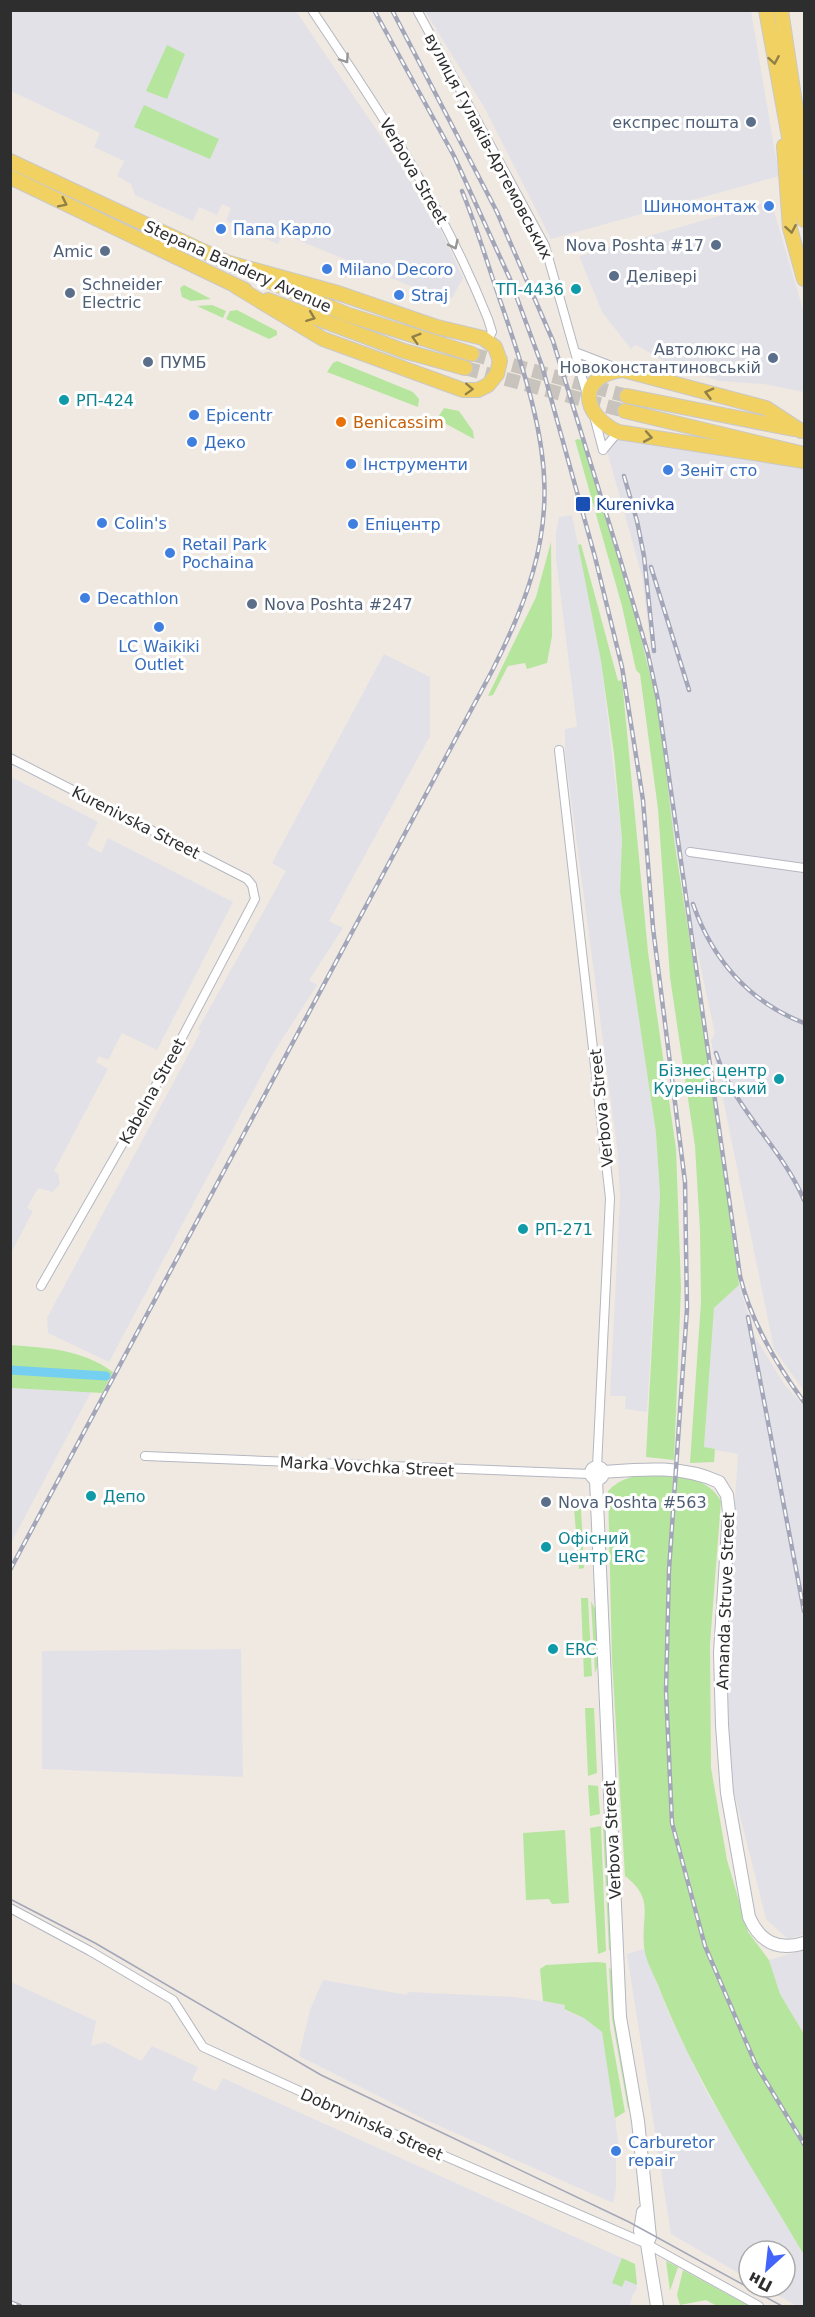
<svg xmlns="http://www.w3.org/2000/svg" width="815" height="2317" viewBox="0 0 815 2317" font-family="'DejaVu Sans',sans-serif">
<style>
.industrial{fill:#e3e1e8}
.green{fill:#b6e59e}
.lines{fill:none;stroke-linecap:round;stroke-linejoin:round}
.canal{stroke:#75cff0;stroke-width:9}
.primary-tunnel{stroke:#c8c4bd;stroke-width:14;stroke-dasharray:14 7;stroke-linecap:butt}
.street-casing{stroke:#b4b7c1;stroke-width:10}
.secondary-casing{stroke:#b4b7c1;stroke-width:14}
.primary-casing{stroke:#c9c9c9;stroke-width:16}
.street{stroke:#fff;stroke-width:8}
.secondary{stroke:#fff;stroke-width:12}
.primary{stroke:#f2d163;stroke-width:14}
.tram{stroke:#a3a6b8;stroke-width:1.5}
.rail-casing{stroke:#a3a6b8;stroke-width:4.5}
.rail{stroke:#fff;stroke-width:2;stroke-dasharray:7;stroke-linecap:butt}
.oneway{stroke:#969696}
.oneway2{stroke:#908048}
.service-dot{fill:#5c6f8a;stroke:#fff;stroke-width:2}
.shop-dot{fill:#3f7fe0;stroke:#fff;stroke-width:2}
.culture-dot{fill:#0f9aa8;stroke:#fff;stroke-width:2}
.food-dot{fill:#e8710a;stroke:#fff;stroke-width:2}
.transit-dot{fill:#1a4fb4;stroke:#fff;stroke-width:2}
.labels{text-anchor:middle;stroke-width:6;stroke-linejoin:round;paint-order:stroke}
.service-label{font-size:16px;fill:#4e5e75;stroke:#fff;text-anchor:start}
.street-label{font-size:16px;fill:#2e2e2e;stroke:#fff}
.shop-label{font-size:16px;fill:#366cbe;stroke:#fff;text-anchor:start}
.culture-label{font-size:16px;fill:#0d838f;stroke:#fff;text-anchor:start}
.food-label{font-size:16px;fill:#c56008;stroke:#fff;text-anchor:start}
.transit-label{font-size:16px;fill:#164399;stroke:#fff;text-anchor:start}
</style>
<rect width="100%" height="100%" fill="#efe9e1"/>
<path class="industrial" d="M11,11H296L405,172L429,216L433,214L463,278L452,298H442V294L428,291L422,294L423,291L283,234L278,244L226,221L231,208L222,204L217,215L199,207L193,221L135,195L131,184L117,176L124,161L94,147L100,133L11,91Z
M425,11H751L779,176L551,239L484,107Z
M771,201L804,313V392L764,384L719,381L671,365L636,345L631,349L602,312L579,256Z
M618,437L804,469V1391L774,1349L711,1040L715,1034L675,846L642,576L607,451Z
M572,515L601,661L622,839L620,892L656,1133L660,1194L647,1412L625,1409L626,1396H610L620,1198L618,1155L565,753V729L577,727L556,559V533L559,517Z
M384,654L430,677V736L329,921L343,928L309,980L317,985L274,1052L109,1362L48,1333L47,1318L201,1031L198,1029L286,871L272,863Z
M11,777L98,822L87,845L101,853L108,838L233,902L157,1050L122,1033L108,1060L99,1056L96,1062L108,1069L54,1171L58,1174L60,1184L53,1192L38,1188L27,1208L33,1211L11,1253Z
M739,1285L755,1337L784,1384L804,1406V1934L788,1939L766,1919L730,1776L725,1652L738,1454L704,1448L714,1308Z
M11,1388L91,1392L11,1543Z
M241,1649L243,1777L42,1769V1651Z
M644,1949L667,2010L706,2091L804,2255V2306H797L763,2287H785V2251H749V2279L671,2234L627,1954Z
M804,1950V2034L780,1994L769,1960Z
M323,1980L407,1995L408,1992L515,1997L565,2005L564,2010L584,2018L602,2032L609,2066L620,2158H616V2188L613,2203L426,2120L299,2056L310,2010Z
M11,1982L96,2021L91,2046L105,2042L141,2061L152,2046L198,2067L192,2080L216,2091L223,2078L635,2264L637,2288L633,2295L630,2304L632,2306H11Z"/>
<path class="green" d="M167,45L185,54L167,99L146,91Z
M144,105L219,139L210,159L134,127Z
M184,285L211,299L191,301L182,297L180,288Z
M212,305L226,311L223,318L197,306Z
M237,310L277,331V335L269,339L226,319L230,311Z
M337,361L413,392L419,399L418,407L327,372L333,363Z
M444,408L459,411L473,431L474,439L437,419Z
M578,439L582,440L636,619L658,706L675,846L712,1081L739,1285L714,1308L704,1447L715,1449L714,1462L690,1463L701,1302L700,1230L695,1146L670,977L658,809L640,674L636,670L622,606L575,440Z
M551,542L552,636L547,663L527,669L525,663L508,666L493,695L488,696L536,597Z
M581,544L618,681L622,680L648,952L676,1149L681,1288L674,1460L646,1457L660,1194L656,1133L620,892L622,839L614,754L601,661L578,545Z
M10,1345C48,1348 81,1349 113,1372L102,1393L11,1388Z
M654,1473C679,1476 708,1477 721,1501L710,1644L711,1768L727,1860L748,1932L769,1960L780,1994L804,2034V2255C752,2167 695,2081 658,1985C653,1973 645,1959 644,1946C641,1914 655,1899 625,1876L612,1660L608,1491C620,1478 636,1475 654,1473Z
M574,1508L581,1509L584,1568L579,1569Z
M581,1598H588L592,1676L584,1677Z
M591,1601L595,1609L598,1665L595,1673Z
M585,1708H594L597,1773L588,1776Z
M588,1785L598,1786L600,1814L590,1816Z
M601,1826L606,1951L598,1954L590,1828Z
M603,1827L607,1830L612,1945L609,1951Z
M565,1830L569,1903L552,1904L549,1899L526,1900L523,1833Z
M597,1962L606,1963L610,2028L625,2112L615,2118L602,2032L584,2018L564,2009L565,2005L543,2001L540,1969L546,1965Z
M609,1967L613,1973L631,2105L628,2109L612,2018Z
M622,2258L635,2264L637,2285L625,2280L622,2287L612,2283Z
M666,2261L678,2267L670,2291Z
M683,2270L749,2306H717L706,2300L680,2305L677,2295Z"/>
<g class="lines">
<path class="canal" d="M10,1370L106,1376"/>
<path class="primary-tunnel" d="M472,354L627,396
M465,368L625,411"/>
<g class="street-casing">
<path id="street" d="M312,10C380,111 443,206 488,319L492,332L489,337L483,338
M417,10L545,246L587,395
M575,352L619,369
M594,416L603,450
M603,450L618,432
M559,750L610,1198L597,1467
M10,758L247,879L252,885L255,899L167,1066L41,1286
M690,852L804,868
M145,1456L590,1474
M10,1908L90,1951L173,2000L203,2047L394,2134L647,2244L759,2306"/>
</g>
<g class="secondary-casing">
<path id="secondary" d="M591 1473a6 6 0 1 1 12 0a6 6 0 1 1-12 0Z
M603,1472C642,1469 682,1465 719,1482L727,1495L729,1512L720,1653L722,1725L727,1793L749,1917C760,1942 778,1951 804,1943
M596,1480L620,2017L638,2121L650,2237L647,2244
M643,2212L640,2231L647,2244L657,2306"/>
</g>
<g class="primary-casing">
<path id="primary" d="M766,10L804,220
M781,10L804,163
M784,146L790,228L804,279
M10,161L237,267
M10,177L245,290
M229,263L338,293L437,327L483,338L495,347L500,361L497,374L488,385L478,390H463L323,339L237,287
M268,281L346,314L472,354
M268,300L404,351L465,368
M627,396L793,429
M625,411L804,454
M801,431L766,408L623,370C577,375 580,414 618,432L804,461"/>
</g>
<use href="#street" class="street"/>
<use href="#secondary" class="secondary"/>
<use href="#primary" class="primary"/>
<path class="tram" d="M10,1899L95,1943L321,2075L629,2222L782,2306"/>
<g class="rail-casing">
<path id="rail" d="M374,10L454,156L510,279L542,366L595,557L622,667L643,800L653,928L685,1182L687,1309L669,1570L666,1691L672,1823L705,1946L756,2065L804,2144
M392,10L497,212L553,341L621,562L648,654L658,700L740,1276C751,1322 776,1364 804,1402
M624,476L637,521L644,556L654,651
M651,567L689,690
M693,904C712,959 749,1002 804,1023
M716,1053C735,1111 781,1146 804,1200
M748,1317L804,1611
M10,1570L492,671C568,523 553,454 501,303C488,266 477,227 462,191
M10,2302L20,2306"/>
</g>
<use href="#rail" class="rail"/>
</g>
<defs><path id="oneway-chevron" d="M-2-3.5L2.5 0L-2 3.5" fill="none" stroke-width="1.6" stroke-linecap="round" stroke-linejoin="round" transform="scale(1.5)"/></defs>
<g class="oneway">
<use href="#oneway-chevron" transform="translate(345 59) rotate(56)"/>
<use href="#oneway-chevron" transform="translate(454 245) rotate(64)"/>
</g>
<g class="oneway2">
<use href="#oneway-chevron" transform="translate(774 60) rotate(80)"/>
<use href="#oneway-chevron" transform="translate(63 203) rotate(26)"/>
<use href="#oneway-chevron" transform="translate(791 229) rotate(80)"/>
<use href="#oneway-chevron" transform="translate(311 317) rotate(21)"/>
<use href="#oneway-chevron" transform="translate(416 338) rotate(-163)"/>
<use href="#oneway-chevron" transform="translate(469 389) rotate(2)"/>
<use href="#oneway-chevron" transform="translate(709 393) rotate(-165)"/>
<use href="#oneway-chevron" transform="translate(648 437) rotate(10)"/>
</g>
<g class="service-dot">
<circle cx="751" cy="122" r="6"/>
<circle cx="716" cy="245" r="6"/>
<circle cx="105" cy="251" r="6"/>
<circle cx="614" cy="276" r="6"/>
<circle cx="70" cy="293" r="6"/>
<circle cx="773" cy="358" r="6"/>
<circle cx="148" cy="362" r="6"/>
<circle cx="252" cy="604" r="6"/>
<circle cx="546" cy="1502" r="6"/>
</g>
<g class="shop-dot">
<circle cx="769" cy="206" r="6"/>
<circle cx="221" cy="229" r="6"/>
<circle cx="327" cy="269" r="6"/>
<circle cx="399" cy="295" r="6"/>
<circle cx="194" cy="415" r="6"/>
<circle cx="192" cy="442" r="6"/>
<circle cx="351" cy="464" r="6"/>
<circle cx="668" cy="470" r="6"/>
<circle cx="102" cy="523" r="6"/>
<circle cx="353" cy="524" r="6"/>
<circle cx="170" cy="553" r="6"/>
<circle cx="85" cy="598" r="6"/>
<circle cx="159" cy="627" r="6"/>
<circle cx="616" cy="2151" r="6"/>
</g>
<g class="culture-dot">
<circle cx="576" cy="289" r="6"/>
<circle cx="64" cy="400" r="6"/>
<circle cx="779" cy="1079" r="6"/>
<circle cx="523" cy="1229" r="6"/>
<circle cx="91" cy="1496" r="6"/>
<circle cx="546" cy="1547" r="6"/>
<circle cx="553" cy="1649" r="6"/>
</g>
<circle class="food-dot" cx="341" cy="422" r="6"/>
<rect class="transit-dot" x="575" y="496" width="16" height="16" rx="3"/>
<g class="labels">
<g class="service-label">
<text x="739" y="128" text-anchor="end">експрес пошта</text>
<text x="704" y="251" text-anchor="end">Nova Poshta #17</text>
<text x="93" y="257" text-anchor="end">Amic</text>
<text x="626" y="282">Делівері</text>
<text x="82" y="290">Schneider<tspan x="82" dy="18">Electric</tspan></text>
<text x="761" y="355" text-anchor="end">Автолюкс на<tspan x="761" dy="18">Новоконстантиновській</tspan></text>
<text x="160" y="368">ПУМБ</text>
<text x="264" y="610">Nova Poshta #247</text>
<text x="558" y="1508">Nova Poshta #563</text>
</g>
<g class="street-label">
<text transform="translate(489 146) rotate(62)" y="6">вулиця Гулаків-Артемовських</text>
<text transform="translate(414 171) rotate(60)" y="6">Verbova Street</text>
<text transform="translate(238 266) rotate(24)" y="6">Stepana Bandery Avenue</text>
<text transform="translate(136 822) rotate(27)" y="6">Kurenivska Street</text>
<text transform="translate(152 1091) rotate(-61)" y="6">Kabelna Street</text>
<text transform="translate(601 1108) rotate(-96)" y="6">Verbova Street</text>
<text transform="translate(367 1466) rotate(3)" y="6">Marka Vovchka Street</text>
<text transform="translate(725 1601) rotate(-88)" y="6">Amanda Struve Street</text>
<text transform="translate(612 1840) rotate(-93)" y="6">Verbova Street</text>
<text transform="translate(372 2124) rotate(24)" y="6">Dobryninska Street</text>
</g>
<g class="shop-label">
<text x="757" y="212" text-anchor="end">Шиномонтаж</text>
<text x="233" y="235">Папа Карло</text>
<text x="339" y="275">Milano Decoro</text>
<text x="411" y="301">Straj</text>
<text x="206" y="421">Epicentr</text>
<text x="204" y="448">Деко</text>
<text x="363" y="470">Інструменти</text>
<text x="680" y="476">Зеніт сто</text>
<text x="114" y="529">Colin's</text>
<text x="365" y="530">Епіцентр</text>
<text x="182" y="550">Retail Park<tspan x="182" dy="18">Pochaina</tspan></text>
<text x="97" y="604">Decathlon</text>
<text x="159" y="652" text-anchor="middle">LC Waikiki<tspan x="159" dy="18">Outlet</tspan></text>
<text x="628" y="2148">Carburetor<tspan x="628" dy="18">repair</tspan></text>
</g>
<g class="culture-label">
<text x="564" y="295" text-anchor="end">ТП-4436</text>
<text x="76" y="406">РП-424</text>
<text x="767" y="1076" text-anchor="end">Бізнес центр<tspan x="767" dy="18">Куренівський</tspan></text>
<text x="535" y="1235">РП-271</text>
<text x="103" y="1502">Депо</text>
<text x="558" y="1544">Офісний<tspan x="558" dy="18">центр ERC</tspan></text>
<text x="565" y="1655">ERC</text>
</g>
<g class="food-label">
<text x="353" y="428">Benicassim</text>
</g>
<g class="transit-label">
<text x="596" y="510">Kurenivka</text>
</g>
</g>
<rect width="815" height="2317" fill="none" stroke="#2e2e2e" stroke-width="24"/>
<g transform="translate(767 2269) rotate(207)"><circle r="28" fill="#ffffff" stroke="#ababab" stroke-width="1.5"/>
<path d="M0-4.5L10 22L0 15L-10 22Z" fill="#4264fb"/>
<text y="-9" font-size="16" font-weight="bold" text-anchor="middle" fill="#2e2e2e">Пн</text>
</g>
</svg>
